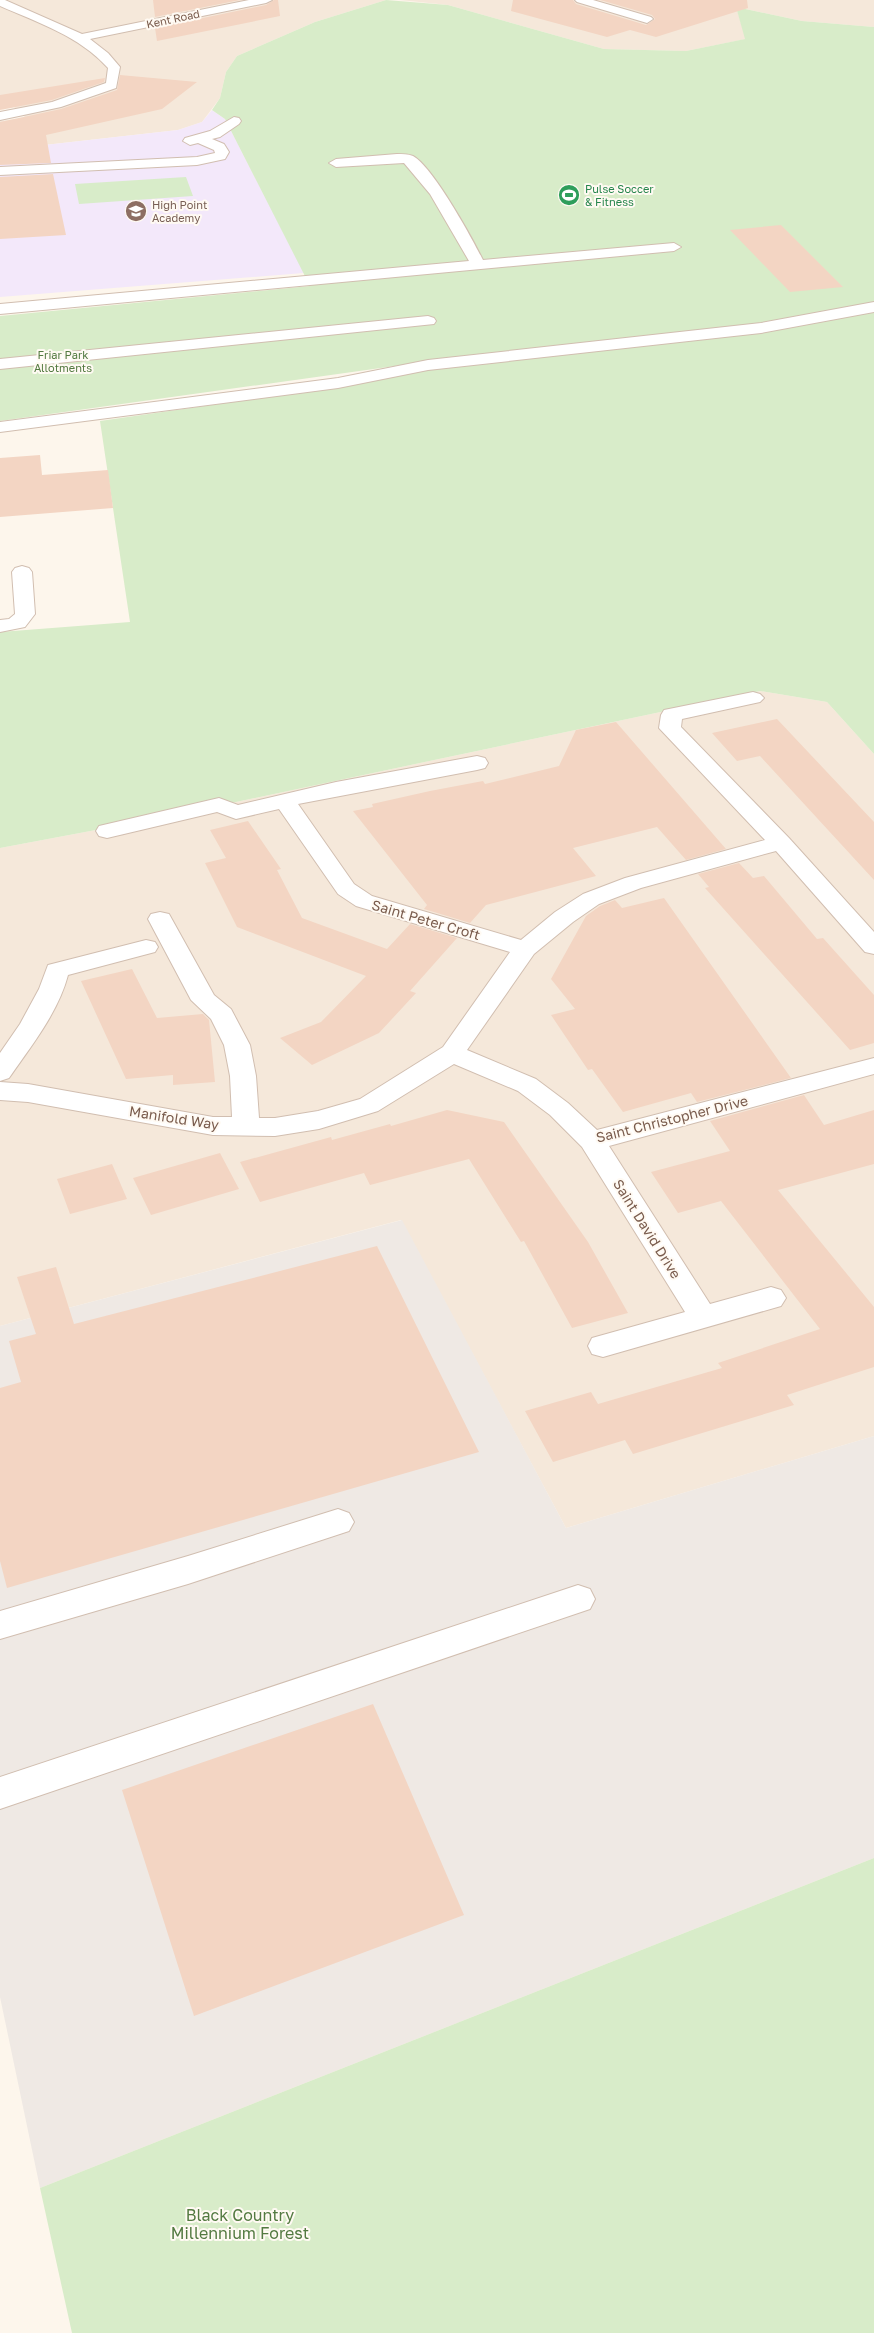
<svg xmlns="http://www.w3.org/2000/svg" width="874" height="2333" viewBox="0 0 874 2333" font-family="'Golos Text',sans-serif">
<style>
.residential{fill:#f5e8da}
.industrial{fill:#efe9e4}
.education{fill:#f3e8fa}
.green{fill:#d8ecc9}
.building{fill:#f3d5c3}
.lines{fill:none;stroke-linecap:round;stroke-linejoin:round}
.minor-casing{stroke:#d1beb0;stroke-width:2}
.minor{fill:#fff;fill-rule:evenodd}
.labels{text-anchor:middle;stroke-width:4;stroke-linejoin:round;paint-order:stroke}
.far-street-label{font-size:11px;fill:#7a5c4d;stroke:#fffaf3}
.far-leisure-label{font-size:11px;fill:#27864d;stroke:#fffaf3;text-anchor:start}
.far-education-label{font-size:11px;fill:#785e54;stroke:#fffaf3;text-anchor:start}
.far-park-label{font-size:11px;fill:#537a41;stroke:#fffaf3}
.street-label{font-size:14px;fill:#7a5c4d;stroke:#fffaf3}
.near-park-label{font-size:16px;fill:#537a41;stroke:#fffaf3}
</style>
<rect width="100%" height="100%" fill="#fdf6ec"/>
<path class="residential" d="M0,0H386L315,22L237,56L226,72L220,98L202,122L178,130L0,150V121L26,118L14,107L0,109Z
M400,0H874V27L802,21L736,7L746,39L686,51L604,49L448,5Z
M760,691L827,702L874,754V1436L566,1528L401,1220L0,1326V848L165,817Z"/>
<path class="industrial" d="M402,1220L566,1528L874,1436V1858L40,2188L0,1997V1326Z"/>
<path class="education" d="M212,110L225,119L304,273L0,297V150L178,130L202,122Z"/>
<path class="green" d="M386,0L448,5L604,49L686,51L745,39L736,7L802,21L874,27V304L754,326L395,366L0,421V316L310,286L225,119L212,110L220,98L226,72L237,56L315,22Z
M186,177L193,196L79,204L75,184Z
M874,310V754L827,702L760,691L165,817L0,848V632L130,622L100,421L369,382L432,369Z
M874,1858V2333H72L40,2188Z"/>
<path class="building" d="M153,0H240L155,17Z
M274,0H278L280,16L157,41L155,28L266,5Z
M513,0H573L576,4L646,25L655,19L652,15L600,0H747L748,8L656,37L630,30L607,37L511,11Z
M120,75L197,82L162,109L46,135L51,163L0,165V122L61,109L117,90Z
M105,78L104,82L52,100L0,110V95Z
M53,174L66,235L0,239V177Z
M781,225L843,287L790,292L730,230Z
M40,455L42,475L108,470L113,508L0,517V458Z
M777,719L874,822V880L760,756L737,761L712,733Z
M616,722L726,849L686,860L657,827L573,848L596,876L486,905L470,923L424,909L427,905L353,811L373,807L372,804L430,791L483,781L485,784L559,766L576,730Z
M248,821L281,869L277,870L302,918L387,949L410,924L457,938L410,991L416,993L379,1033L312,1065L280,1038L321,1022L366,976L237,927L205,863L226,858L210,830Z
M739,863L753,878L764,876L817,939L823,938L874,995V1043L850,1050L705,888L709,887L698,874Z
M664,898L791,1078L697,1102L691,1093L623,1112L592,1069L588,1070L551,1015L575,1009L551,979L586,916L600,906L615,900L622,908Z
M132,969L157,1018L203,1014L209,1020L215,1082L173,1085V1075L126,1079L81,981Z
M804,1095L824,1125L874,1110V1164L778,1190L874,1307V1367L787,1395L794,1405L633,1454L625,1440L553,1462L525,1411L591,1392L598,1404L722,1368L718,1363L820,1329L721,1201L678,1213L651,1172L730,1151L710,1121Z
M447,1110L504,1122L588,1242L628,1313L572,1328L524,1241L521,1242L469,1159L370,1185L364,1173L260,1202L240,1162L331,1137L332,1140L390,1124L391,1126Z
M220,1153L239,1189L151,1215L133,1178Z
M112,1164L127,1199L70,1214L57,1179Z
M377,1246L479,1452L7,1588L0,1561V1388L21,1382L9,1341L36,1334L17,1277L56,1267L74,1324Z
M373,1704L464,1915L194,2016L122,1790Z"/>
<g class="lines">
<g class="minor-casing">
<path id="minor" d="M0,0H5L82,34L249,0H272L266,3L90,39L108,53L120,67L116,88L61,107L0,120V112L52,102L106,83L108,68C79,36 39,23 0,6Z
M575,0H593L651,17L653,19L647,23L577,2Z
M234,117L239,118L241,121L239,124L220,137L212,139L224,144L229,152L225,159L197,165L0,175V167L197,157L215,153L214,150L198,143L190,145L183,141L185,138L210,131Z
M397,154C402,154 408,154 413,156C433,167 472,238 483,260L674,243L681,247L674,251L0,314V304L469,261L430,194L404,163L336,167L329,163L336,159Z
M874,302V312L761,333L428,370L338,388L0,432V422L338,378L428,360L761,323Z
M428,316L434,318L436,321L434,324L0,369V359Z
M22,566L29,568L32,572L35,614L25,627L0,632V620L9,619L15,614L12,572L15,568Z
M753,692L760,694L764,698L760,702L682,719L681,727L789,838L874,932V954L865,952L776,851L641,888L599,904L573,922L534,954L467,1050L536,1079L568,1103L597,1130L874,1058V1074L609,1146L710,1304L771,1287L781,1290L786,1298L781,1306L603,1357L592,1354L588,1346L592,1338L685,1312L582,1147L550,1115L518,1091L454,1064L378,1111L319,1129L275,1136L213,1135L28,1102L0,1100V1082L28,1084L213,1117H232L230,1076L224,1045L211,1019L191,1000L148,919L151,914L160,912L169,914L214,995L231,1009L250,1045L256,1076L259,1118H275L318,1111L360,1099L443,1047L510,952L356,906L338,894L279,809L236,819L217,812L107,838L99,836L96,831L99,826L219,798L238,805L336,782L477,756L485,758L488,763L485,768L477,770L298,804L354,884L372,896L521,940L555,912L583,894L625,878L765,840L659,728L661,715L664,710Z
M146,940L155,942L158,947L155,952L68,975C58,1013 31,1046 9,1078L0,1081V1053L20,1024L39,989L48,965Z
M338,1509L349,1513L354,1522L349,1531L188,1584L0,1639V1611L188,1556Z
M578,1585L590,1589L595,1599L590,1609L0,1809V1777Z"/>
</g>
<use href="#minor" class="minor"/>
</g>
<defs>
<g id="stadium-disc" transform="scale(1.125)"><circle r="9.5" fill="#2e9e5b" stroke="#fffaf3"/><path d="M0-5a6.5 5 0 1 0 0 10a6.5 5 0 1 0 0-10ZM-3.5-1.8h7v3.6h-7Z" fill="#fff"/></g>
<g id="school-disc" transform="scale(1.125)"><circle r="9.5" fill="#8d6e63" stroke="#fffaf3"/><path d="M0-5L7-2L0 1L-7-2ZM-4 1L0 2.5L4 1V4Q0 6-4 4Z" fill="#fff"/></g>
</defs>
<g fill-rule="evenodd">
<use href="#stadium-disc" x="569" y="195"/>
<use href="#school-disc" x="136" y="211"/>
</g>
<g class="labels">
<g class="far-street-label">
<text transform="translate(173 19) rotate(-12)" y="4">Kent Road</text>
</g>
<g class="far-leisure-label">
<text x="585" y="193">Pulse Soccer<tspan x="585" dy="13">&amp; Fitness</tspan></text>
</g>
<g class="far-education-label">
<text x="152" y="209">High Point<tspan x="152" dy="13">Academy</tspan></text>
</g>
<g class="far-park-label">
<text x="63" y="359">Friar Park<tspan x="63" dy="13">Allotments</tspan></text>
</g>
<g class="street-label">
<text transform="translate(426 920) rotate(16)" y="5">Saint Peter Croft</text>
<text transform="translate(174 1118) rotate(9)" y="5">Manifold Way</text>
<text transform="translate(672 1119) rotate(-14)" y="5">Saint Christopher Drive</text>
<text transform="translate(647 1229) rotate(58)" y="5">Saint David Drive</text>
</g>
<g class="near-park-label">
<text x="240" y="2221">Black Country<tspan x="240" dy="18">Millennium Forest</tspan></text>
</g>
</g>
</svg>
